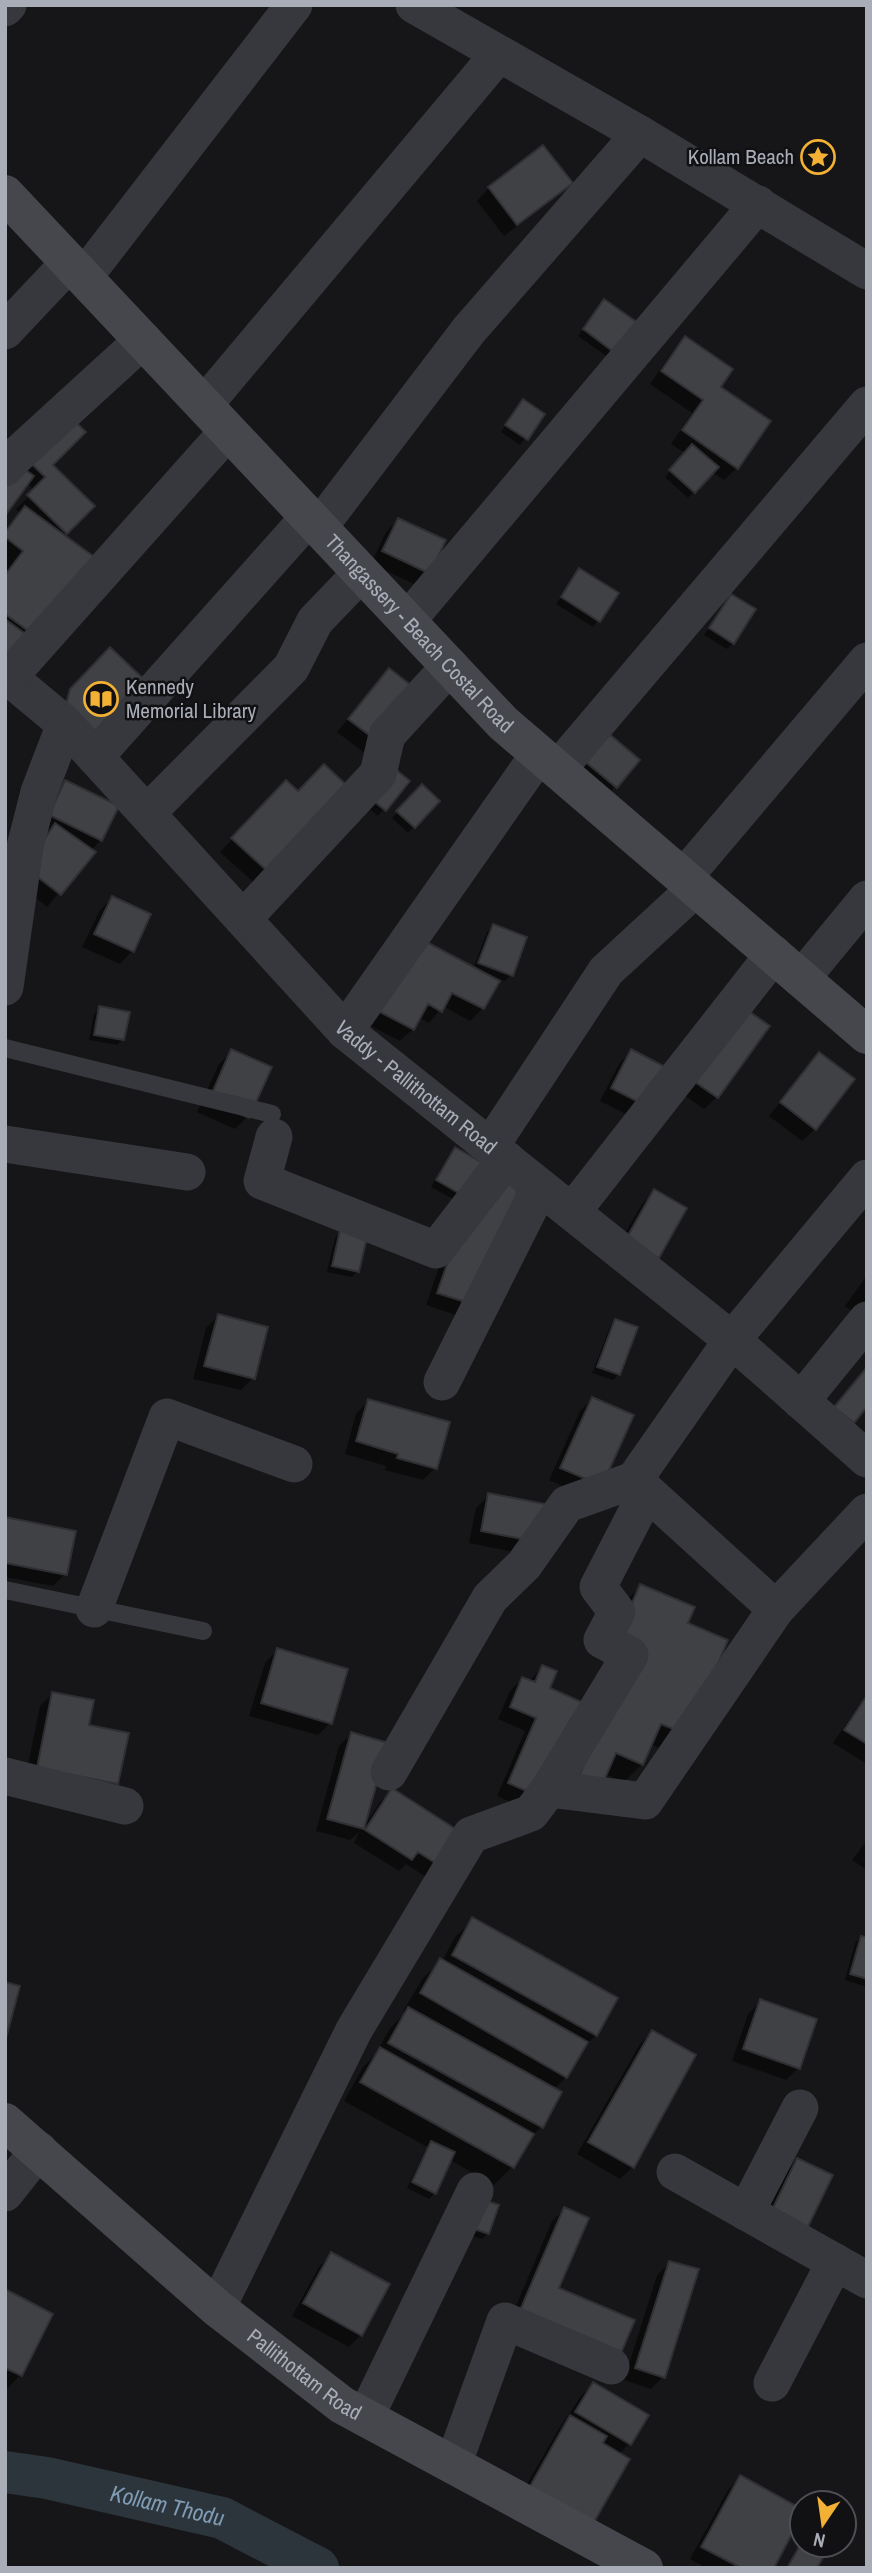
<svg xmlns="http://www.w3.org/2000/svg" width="872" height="2573" viewBox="0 0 872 2573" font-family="'Archivo Narrow',sans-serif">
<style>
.shadow{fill:#0007}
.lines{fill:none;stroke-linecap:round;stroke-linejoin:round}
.canal{stroke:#2c353c;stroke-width:42}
.building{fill:#404145;stroke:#303034;stroke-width:2}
.lane{stroke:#37383d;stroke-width:18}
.street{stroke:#37383d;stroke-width:37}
.secondary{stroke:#45474d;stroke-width:38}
.labels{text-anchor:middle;stroke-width:5;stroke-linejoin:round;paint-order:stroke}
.poi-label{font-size:21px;fill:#a8adb8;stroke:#111113;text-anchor:end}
.street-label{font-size:21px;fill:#a8adb8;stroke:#111113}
.water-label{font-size:23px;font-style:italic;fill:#7f9bb3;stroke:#111113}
</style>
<rect width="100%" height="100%" fill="#161618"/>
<path class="shadow" d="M570,183L558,195L504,236L477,201L489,188Z
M599,307L639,326L612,360L578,336Z
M685,338L719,388L737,468L724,480L712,472L688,498L665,477L685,453L671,444L692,413L650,384L673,351Z
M518,407L543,415L520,445L501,432Z
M11,461L51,465L92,506L62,536L95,559L5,673V529L20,513L16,509L34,491Z
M398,520L428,573L416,585L371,564L386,532Z
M580,570L617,594L593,627L556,604Z
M731,596L733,643L727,649L704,635Z
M389,670L375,740L363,752L337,732Z
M601,741L615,786L610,792L579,767Z
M66,782L101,840L91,850L93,852L47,907L15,881L48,833L37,828L53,795Z
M407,782L378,816L360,801Z
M422,786L437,801L408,833L392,818Z
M274,795L263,891L220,852Z
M112,898L149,915L132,951L120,964L82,947L100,910Z
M493,926L511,975L505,981L491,976L483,1008L470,1021L443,1006L429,1023L419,1018L413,1029L400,1041L369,1025L407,953L473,969L487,932Z
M100,1008L123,1039L117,1045L89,1040L94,1014Z
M725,1017L717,1097L704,1109L674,1088Z
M232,1051L247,1117L235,1129L197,1112L219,1064Z
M631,1051L638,1120L600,1101L619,1064Z
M819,1054L815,1129L802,1141L769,1116Z
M455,1149L460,1203L431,1187L449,1155Z
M517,1186L464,1318L426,1305L442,1258Z
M655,1191L685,1209L614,1252L642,1204Z
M341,1232L358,1271L352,1277L327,1272L335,1238Z
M867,1275V1321L845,1306Z
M218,1316L253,1378L241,1390L193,1379L206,1328Z
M616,1321L619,1374L613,1380L592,1373L610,1327Z
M592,1399L588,1498L549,1480L580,1411Z
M368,1401L435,1468L423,1480L385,1470L386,1466L345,1454L356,1414Z
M489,1495L542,1505L523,1554L469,1543L476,1508Z
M5,1519L65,1574L53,1586L5,1577Z
M641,1586L686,1623L726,1641L668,1752L650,1744L642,1764L624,1782L605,1774L560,1799L623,1604Z
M277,1650L330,1723L318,1735L249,1716L265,1663Z
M542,1667L548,1689L528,1810L497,1796L525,1731L498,1719L510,1691L522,1679L529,1682Z
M867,1693V1764L833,1743Z
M52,1694L87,1726L117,1783L104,1796L25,1780L40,1706Z
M351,1734L363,1828L380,1802L393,1790L465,1837L432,1881L406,1864L399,1871L354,1843L359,1832L350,1840L316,1831L339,1746Z
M867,1840V1870L852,1860Z
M473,1920L596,2035L582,2049L566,2077L554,2089L541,2127L527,2141L512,2167L494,2185L450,2160L435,2193L429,2199L407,2188L427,2147L344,2101L363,2067L374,2056L391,2027L405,2013L403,2011L423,1978L442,1961L455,1937Z
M861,1937L867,1939V1987L845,1980L855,1943Z
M761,2001L798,2068L786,2080L732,2061L748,2014Z
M652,2032L633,2167L620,2179L577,2154L640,2044Z
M797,2160L830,2176L759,2227L785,2173Z
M476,2207L488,2233L482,2239L466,2234Z
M564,2209L557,2288L507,2327L552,2221Z
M331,2254L361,2335L349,2347L292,2316L319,2267Z
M669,2263L663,2377L651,2389L624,2380L657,2275Z
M5,2291L51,2315L20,2375L8,2388L5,2386Z
M593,2384L646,2416L629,2444L619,2454L514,2507L558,2430L581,2396Z
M740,2477L802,2512L772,2568H706L690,2559L728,2490Z"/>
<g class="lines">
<path class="canal" id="s1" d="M5,2472L47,2478L222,2518L318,2568"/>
</g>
<path class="building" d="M543,145L573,183L517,225L488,187Z
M604,299L641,325L619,356L583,329Z
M685,336L733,369L721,387L771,421L738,469L682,430L703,400L661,371Z
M523,399L545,414L528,440L505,425Z
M62,409L86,432L53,465L95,506L67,534L27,495L45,477L19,452Z
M692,444L719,467L695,493L669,470Z
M10,459L34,476L5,516V466Z
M25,506L97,559L38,638L5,614V575L23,551L5,537V532Z
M398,518L446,540L430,574L382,551Z
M579,568L619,593L600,622L561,597Z
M731,594L756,609L734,644L709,628Z
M5,619L34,640L5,657Z
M110,647L148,683L96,734L65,708L70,689Z
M389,668L417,690L377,741L348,719Z
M607,732L640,760L617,788L583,760Z
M324,764L356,794L277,880L231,838L286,780L298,791Z
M389,764L410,781L386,811L365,794Z
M65,780L119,806L102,841L49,815Z
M422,784L440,801L415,828L396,811Z
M55,823L96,852L61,895L26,868Z
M112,896L151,914L134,952L94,934Z
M493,924L527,937L513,976L478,963Z
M419,938L500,981L484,1009L452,993L442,1012L428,1004L414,1030L380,1012Z
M737,1003L770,1026L718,1098L685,1075Z
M99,1006L130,1012L124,1040L94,1035Z
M231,1049L272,1067L249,1118L209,1100Z
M631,1049L671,1070L652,1109L611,1088Z
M819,1052L855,1079L816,1130L780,1102Z
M455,1147L486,1165L467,1198L436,1180Z
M486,1174L520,1185L478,1306L437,1293L454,1244Z
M654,1189L687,1208L659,1258L626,1239Z
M340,1230L367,1237L359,1272L332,1266Z
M218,1314L268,1327L255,1379L204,1366Z
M615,1319L638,1327L620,1375L597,1367Z
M867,1367V1407L854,1423L834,1407Z
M592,1397L634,1415L602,1486L560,1468Z
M368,1399L450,1422L437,1469L397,1458L398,1454L356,1441Z
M488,1493L545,1504L537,1542L481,1531Z
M5,1517L76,1531L67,1575L5,1563Z
M640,1584L695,1607L688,1623L728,1640L688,1735L661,1724L643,1765L616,1753L600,1790L577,1781L636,1643L618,1636Z
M277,1648L348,1669L332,1724L261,1703Z
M542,1665L557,1671L550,1688L584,1703L542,1798L508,1783L536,1718L510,1707L522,1677L535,1682Z
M52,1692L94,1700L89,1725L129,1733L118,1784L37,1768Z
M867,1695V1744L844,1730Z
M351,1732L388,1743L364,1829L327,1819Z
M392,1788L468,1837L446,1870L418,1852L412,1860L365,1830Z
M472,1917L618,1998L597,2036L452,1955Z
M861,1936L867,1937V1979L850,1974Z
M440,1958L588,2042L567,2078L420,1993Z
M5,1982L20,1986L5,2042Z
M760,1999L817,2019L800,2069L743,2049Z
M408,2007L562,2092L543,2128L388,2043Z
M652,2030L696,2055L634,2168L588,2142Z
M380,2047L534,2134L514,2168L360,2082Z
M431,2141L455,2152L436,2194L412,2182Z
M797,2158L833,2175L806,2231L770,2214Z
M481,2199L499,2205L489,2234L471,2228Z
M564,2207L589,2218L559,2288L635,2320L619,2358L518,2315Z
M331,2252L390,2284L362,2336L303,2303Z
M669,2261L699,2269L665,2378L635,2368Z
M5,2289L53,2314L22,2376L5,2368Z
M593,2382L649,2415L631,2445L575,2412Z
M570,2415L607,2436L603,2443L630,2459L589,2531L525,2495Z
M740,2475L802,2509V2515L774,2568H741L701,2547Z
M802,2542V2545H810L825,2554L817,2568H787Z"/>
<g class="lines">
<path class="lane" d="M5,1048L272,1114
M5,1590L203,1631"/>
<g class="street">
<path d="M414,5L640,134L867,271"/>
<path d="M5,8L8,5"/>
<path d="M84,277L294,5"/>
<path d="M5,331L70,262"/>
<path d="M204,405L498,55"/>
<path d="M5,468L15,457L143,340"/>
<path d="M319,527L469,330L640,134"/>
<path d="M407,621L758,204"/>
<path id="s2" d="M5,674L65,724L345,1031L732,1340L867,1459"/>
<path d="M9,677L228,431"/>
<path d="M95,757L309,517"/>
<path d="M558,769L867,405"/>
<path d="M147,813L291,668L315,621L361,573"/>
<path d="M684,877L867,661"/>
<path d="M243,919L378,774L387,735L450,666"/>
<path d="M801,979L867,899"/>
<path d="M5,987L25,847L39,792L65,724"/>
<path d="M345,1031L539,754"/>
<path d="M274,1137L262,1181L436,1250L506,1159"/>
<path d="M5,1144L187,1172"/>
<path d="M490,1147L606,971L696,888"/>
<path d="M572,1212L774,954"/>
<path d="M442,1382L540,1187"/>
<path d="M801,1401L867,1320"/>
<path d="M634,1480L732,1340L867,1178"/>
<path d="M94,1609L167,1417L294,1464"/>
<path d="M389,1772L490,1598L524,1565L567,1504L634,1480L776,1609"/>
<path d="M5,1776L125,1806"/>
<path d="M549,1789L630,1655L602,1640L617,1612L598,1587L647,1492"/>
<path d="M675,2172L867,2280"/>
<path d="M5,2193L39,2150"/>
<path d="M746,2212L800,2108"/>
<path d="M217,2308L354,2030L471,1835L531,1813L549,1789L645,1801L776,1609L867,1512"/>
<path d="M772,2383L835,2262"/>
<path d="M365,2418L475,2191"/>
<path d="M453,2465L505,2321L611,2366"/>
</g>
<g class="secondary">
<path id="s3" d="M5,194L503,723L867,1035"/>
<path id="s4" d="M5,2122L217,2308L342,2405L644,2568"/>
</g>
</g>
<defs>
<g id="sight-ring" transform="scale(1.75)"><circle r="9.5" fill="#111113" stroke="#f2b134" stroke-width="1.5"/><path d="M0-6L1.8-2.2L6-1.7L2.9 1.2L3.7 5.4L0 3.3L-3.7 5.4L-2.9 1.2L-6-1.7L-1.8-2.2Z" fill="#f2b134"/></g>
<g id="library-ring" transform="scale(1.75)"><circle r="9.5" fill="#111113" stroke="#f2b134" stroke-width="1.5"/><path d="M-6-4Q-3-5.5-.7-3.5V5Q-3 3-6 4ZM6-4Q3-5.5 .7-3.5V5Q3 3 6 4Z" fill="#f2b134"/></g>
</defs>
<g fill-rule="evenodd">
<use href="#sight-ring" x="818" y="157"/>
<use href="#library-ring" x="101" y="699"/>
</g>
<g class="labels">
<g class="poi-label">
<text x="794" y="164">Kollam Beach</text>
<text x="126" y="694" text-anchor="start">Kennedy<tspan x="126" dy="24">Memorial Library</tspan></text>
</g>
<g class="street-label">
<text dy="7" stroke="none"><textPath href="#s3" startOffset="604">Thangassery - Beach Costal Road</textPath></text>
<text dy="7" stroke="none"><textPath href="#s2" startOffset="584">Vaddy - Pallithottam Road</textPath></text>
<text dy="7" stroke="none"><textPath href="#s4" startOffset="392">Pallithottam Road</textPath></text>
</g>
<g class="water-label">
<text dy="8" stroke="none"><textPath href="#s1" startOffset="166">Kollam Thodu</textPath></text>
</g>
</g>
<rect width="872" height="2573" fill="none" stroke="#a8adb8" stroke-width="14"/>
<g transform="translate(823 2524) rotate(193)"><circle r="33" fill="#111113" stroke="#4d4f55" stroke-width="2"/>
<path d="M0-5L12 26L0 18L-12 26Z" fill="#f2b134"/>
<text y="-10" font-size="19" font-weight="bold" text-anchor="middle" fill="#a8adb8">N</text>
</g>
</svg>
